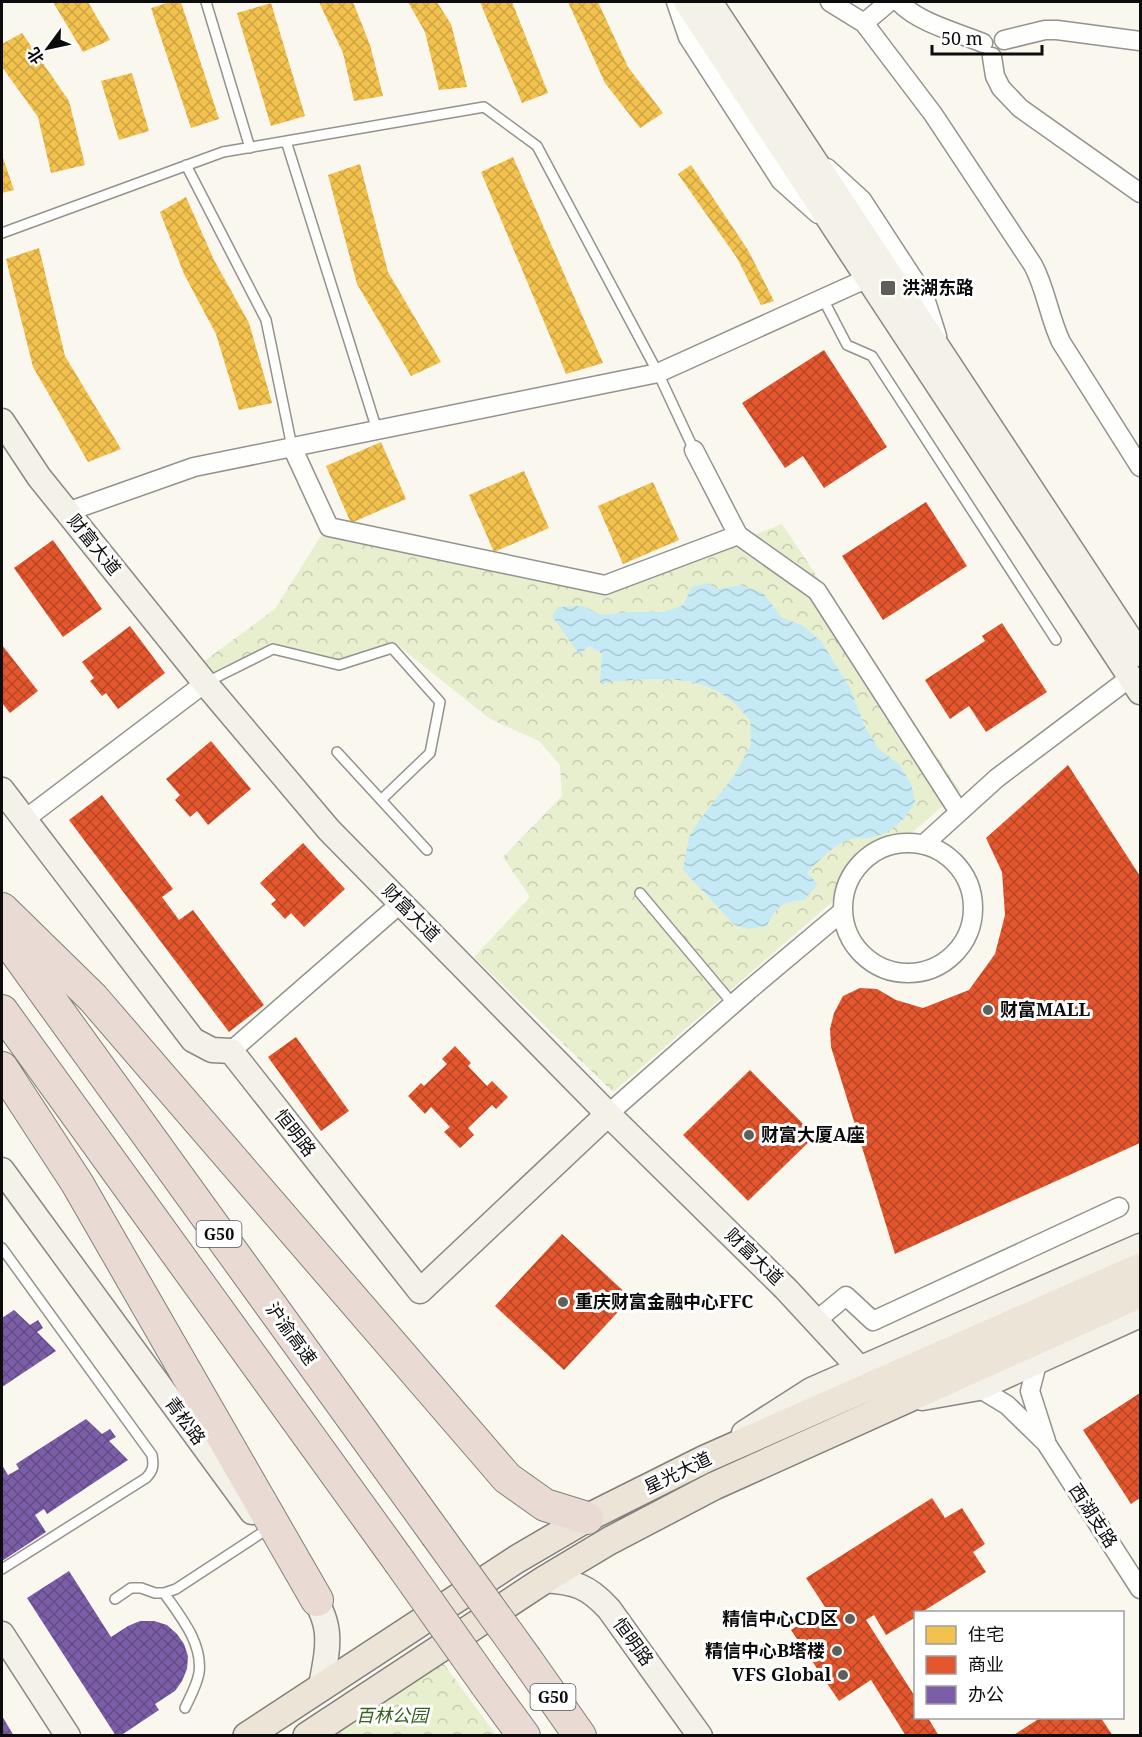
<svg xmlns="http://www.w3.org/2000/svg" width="1142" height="1737" viewBox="0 0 1142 1737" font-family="'Noto Serif','Noto Sans SC',serif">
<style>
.park{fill:url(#park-crowns)}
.water{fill:url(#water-waves)}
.homes{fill:url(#homes-cross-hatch)}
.shops{fill:url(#shops-cross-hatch)}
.offices{fill:url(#offices-cross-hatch)}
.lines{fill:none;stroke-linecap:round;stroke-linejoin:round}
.lane-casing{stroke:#93928e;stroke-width:12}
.street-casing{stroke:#93928e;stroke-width:21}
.secondary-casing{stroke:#8a8885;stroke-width:27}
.primary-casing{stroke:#807f7c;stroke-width:30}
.highway-casing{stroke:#807f7c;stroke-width:34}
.lane{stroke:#fefefd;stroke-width:9}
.street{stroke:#fefefd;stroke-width:18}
.secondary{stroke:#f4f1e8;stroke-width:24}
.primary{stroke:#ece4d7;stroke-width:27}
.highway{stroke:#e9dbd4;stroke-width:32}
.highway-bridge-casing{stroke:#807f7c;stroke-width:34;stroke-linecap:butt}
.highway-bridge{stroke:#e9dbd4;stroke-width:32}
.poi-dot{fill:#5f5e5b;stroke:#fff;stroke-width:2}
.labels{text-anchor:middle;stroke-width:6;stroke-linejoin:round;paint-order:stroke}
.shield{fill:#fff;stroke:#555;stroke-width:1.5}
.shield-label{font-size:16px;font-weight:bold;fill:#0c0c0c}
.poi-label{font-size:18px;font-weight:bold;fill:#0c0c0c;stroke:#fff;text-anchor:start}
.street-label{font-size:18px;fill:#0c0c0c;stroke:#fff}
.park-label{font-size:18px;font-style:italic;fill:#34641c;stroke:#fff}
</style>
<defs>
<pattern id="park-crowns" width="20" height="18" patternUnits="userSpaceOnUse" patternTransform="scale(1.5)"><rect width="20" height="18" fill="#e7efcf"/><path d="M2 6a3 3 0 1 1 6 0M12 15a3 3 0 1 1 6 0" fill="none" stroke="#c5ccb1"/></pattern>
<pattern id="water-waves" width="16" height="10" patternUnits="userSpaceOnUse" patternTransform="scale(1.5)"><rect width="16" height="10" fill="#c5eaf5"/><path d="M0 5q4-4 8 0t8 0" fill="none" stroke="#a8c8d1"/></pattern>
<pattern id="homes-cross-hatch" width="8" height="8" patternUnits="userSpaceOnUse" patternTransform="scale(1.5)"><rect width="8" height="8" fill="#f2c14e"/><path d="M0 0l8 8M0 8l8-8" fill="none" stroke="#cea543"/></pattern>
<pattern id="shops-cross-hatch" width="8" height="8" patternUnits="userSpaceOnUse" patternTransform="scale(1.5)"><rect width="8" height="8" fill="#e4572e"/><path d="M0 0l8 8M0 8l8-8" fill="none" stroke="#b74626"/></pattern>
<pattern id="offices-cross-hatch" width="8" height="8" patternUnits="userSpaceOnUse" patternTransform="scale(1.5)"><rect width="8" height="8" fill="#7b5ea7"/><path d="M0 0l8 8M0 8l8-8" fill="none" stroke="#634c86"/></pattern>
</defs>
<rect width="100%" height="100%" fill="#faf7ef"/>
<path class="park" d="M782,524L960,791L613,1092L474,957L530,897L503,857L562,796L560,765L539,741L490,719L394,642L338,660L271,645L213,674L203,662L275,609L324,531L606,593Z
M441,1660L496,1735L327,1736Z"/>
<path class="water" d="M708,583L718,589L741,585L763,593L782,618L802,625L821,641L850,688L865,727L879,749L900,765L911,784L915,802C905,821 891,834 869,838C863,839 857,837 851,839C836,843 817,862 807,873L818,884L804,900C782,902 776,906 767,926L748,929L735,925L683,870L689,837L699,821L734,776L751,745L750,720C744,714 738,706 731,700C695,671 642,679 600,683L602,654L590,646L579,654L552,616L558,607L583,606L602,615L628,612H665L683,605L692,587Z"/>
<path class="homes" d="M53,2H88L110,40L83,52Z
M170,2H181L219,119L191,128L151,8Z
M319,2H353L370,45L383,96L354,101L343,53Z
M408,2H437L451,24L467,87L439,90L425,32Z
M480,2H512L548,93L522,103Z
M568,2H598L628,67L663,113L640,128L605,83Z
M271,3L305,116L271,126L237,13Z
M22,33L69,101L85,165L51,173L38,117L2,67V44Z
M132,73L149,131L119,140L101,81Z
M2,155L14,190L2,193Z
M513,157L603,363L566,374L481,172Z
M360,164L388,272L441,362L411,376L357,284L328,175Z
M691,165L748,250L774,301L761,305L737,258L678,174Z
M186,197L214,260L249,323L272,403L239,410L216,334L184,274L160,212Z
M39,248L65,356L121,449L88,462L33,367L6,259Z
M381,442L406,499L351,523L326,466Z
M524,471L549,528L494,552L469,495Z
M653,482L679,540L623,564L598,506Z"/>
<path class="shops" d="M824,350L887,447L824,488L803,456L785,468L742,403Z
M926,502L967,566L883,620L842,556Z
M53,540L102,609L63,637L14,568Z
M1002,623L1047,692L986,732L969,706L950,719L925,680L985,641L982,636Z
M130,626L165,673L118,709L106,693L102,696L90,681L94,678L82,662Z
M2,645L38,691L10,713L2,703Z
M211,741L251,789L208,825L197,811L190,817L175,800L180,795L166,779Z
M1068,765L1140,876V1143L895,1254L831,1047L830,1029L834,1013L843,996L860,988L877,989L896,1000L923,1008L969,990L995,954L1005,915L1002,872L986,838Z
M102,795L173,889L162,897L179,920L193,910L264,1005L229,1032L69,820Z
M303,843L345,889L304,927L291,913L285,919L271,904L276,900L260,883Z
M296,1037L349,1111L321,1131L268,1057Z
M455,1046L471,1063L468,1066L487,1086L492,1081L508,1097L496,1109L492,1105L468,1128L474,1135L460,1148L444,1132L450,1127L431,1107L425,1114L408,1096L421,1083L424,1086L447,1064L442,1059Z
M750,1070L815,1136L748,1201L683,1135Z
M562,1234L631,1298L564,1370L495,1306Z
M1140,1393V1498L1131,1504L1083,1430Z
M932,1498L945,1518L962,1508L985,1544L973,1552L986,1572L922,1612H916V1617L886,1635L874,1615L866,1620L916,1698V1718H928L939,1736H906L871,1680L839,1701L791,1630L825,1607L806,1578Z
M1040,1718H1101L1113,1736H1012Z"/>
<path class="offices" d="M14,1310L30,1325L38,1320L43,1328L37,1332L56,1351L2,1387V1318Z
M86,1419L102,1434L110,1429L116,1437L109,1441L128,1460L47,1514L44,1509L35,1515L46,1532L2,1561V1465L8,1475L19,1469L16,1464Z
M69,1571L111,1637L128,1626L140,1621H154L167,1625L177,1634L184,1644L188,1656L187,1669L182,1681L175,1691L155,1704L159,1710L120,1736H116L27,1598Z
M2,1716L14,1736H2Z"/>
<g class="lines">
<g class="lane-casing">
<path id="lane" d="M206,2L250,148
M286,141L377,430
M186,165L266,320L292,447
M2,233L223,152L484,107L537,146L658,373L694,450
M823,299L847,345L872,356L1056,640
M207,682L273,649L339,665L392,648L440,702L430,753L381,800
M337,752L427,850
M640,893L733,1004
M2,1248L152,1455C154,1466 153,1471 146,1478L2,1569
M164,1593C180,1616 203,1643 199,1673C197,1685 190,1697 185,1708
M115,1599L131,1588H141L155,1593H164L176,1589L266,1530"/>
</g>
<g class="street-casing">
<path id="street" d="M676,2L688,37L781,181L818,214
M830,2L864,23L933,114L1033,265C1046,289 1049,317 1061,342L1140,467
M899,2C919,23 956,32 983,43
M864,23L889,2
M1004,40L1045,30H1057L1140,41
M992,57L995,76L1001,88L1020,108L1140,193
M827,168L862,200L924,295L937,336
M292,447L329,527L605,585L738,535
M694,450L738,535L817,591L959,812
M67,512L194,467L658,373L868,278
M24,820L205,683
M843 908a65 65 0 1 1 130 0a65 65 0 1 1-130 0Z
M923,845L997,778L1131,677
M231,1051L401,903
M608,1114L749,990L843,911
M817,1320L846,1296L873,1321L1119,1207
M1038,1360L1030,1391L1046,1441
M979,1388L1007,1405L1046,1443L1140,1589"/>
</g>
<g class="secondary-casing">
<path id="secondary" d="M686,2L1140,692
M710,2L1140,654
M2,421L39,477L205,683L329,830L608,1114L786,1289L861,1370
M2,790L193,1040L212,1050L231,1051L420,1291L608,1114
M2,1170L252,1512
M922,1398L979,1388L1140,1315
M744,1433L811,1390L1140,1246
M544,1580C575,1582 588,1586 609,1609L700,1736
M306,1586C334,1623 329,1643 321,1686
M2,1634L68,1736"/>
</g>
<g class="primary-casing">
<path id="primary" d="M247,1736L517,1559L587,1518L705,1459L1140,1267
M307,1736L544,1580L609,1541L714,1486L1140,1294"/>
</g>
<g class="highway-casing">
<path id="highway" d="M2,909L93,998L507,1478L545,1505L587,1518
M2,933L436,1534
M2,1011L399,1561
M2,1068L77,1183L317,1600
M526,1659L580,1736
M486,1684L524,1736"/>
</g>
<use href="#lane" class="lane"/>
<use href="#street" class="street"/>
<use href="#secondary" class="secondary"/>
<use href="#primary" class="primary"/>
<use href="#highway" class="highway"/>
<g class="highway-bridge-casing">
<path id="highway-bridge" d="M436,1534L526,1659
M399,1561L486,1684"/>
</g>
<use href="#highway-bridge" class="highway-bridge"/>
</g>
<g class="poi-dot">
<rect x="880" y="280" width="16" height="16" rx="3"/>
<circle cx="988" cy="1010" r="6"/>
<circle cx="749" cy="1135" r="6"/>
<circle cx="563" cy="1302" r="6"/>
<circle cx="850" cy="1619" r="6"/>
<circle cx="837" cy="1651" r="6"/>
<circle cx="843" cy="1675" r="6"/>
</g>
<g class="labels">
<g class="shield">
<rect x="196.5" y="1221" width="45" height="26" rx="4.5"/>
<rect x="530.5" y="1684" width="45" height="26" rx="4.5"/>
</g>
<g class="shield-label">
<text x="219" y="1240">G50</text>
<text x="553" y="1703">G50</text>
</g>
<g class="poi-label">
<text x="902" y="294">洪湖东路</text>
<text x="1000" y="1016">财富MALL</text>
<text x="761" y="1141">财富大厦A座</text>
<text x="575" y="1308">重庆财富金融中心FFC</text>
<text x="838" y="1625" text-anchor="end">精信中心CD区</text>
<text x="825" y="1657" text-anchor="end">精信中心B塔楼</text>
<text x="831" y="1681" text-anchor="end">VFS Global</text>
</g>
<g class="street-label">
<text transform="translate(94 545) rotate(51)" y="6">财富大道</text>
<text transform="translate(411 913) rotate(45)" y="6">财富大道</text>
<text transform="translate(295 1133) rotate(52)" y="6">恒明路</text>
<text transform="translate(754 1257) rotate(44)" y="6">财富大道</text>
<text transform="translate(291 1334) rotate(54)" y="6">沪渝高速</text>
<text transform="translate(185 1421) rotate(54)" y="6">青松路</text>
<text transform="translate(678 1473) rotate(-26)" y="6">星光大道</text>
<text transform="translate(1093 1516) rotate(57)" y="6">西湖支路</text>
<text transform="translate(633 1642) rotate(54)" y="6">恒明路</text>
</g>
<g class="park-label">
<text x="392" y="1722">百林公园</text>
</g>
</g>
<rect width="1142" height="1737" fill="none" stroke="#0c0c0c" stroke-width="6"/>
<rect x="914" y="1611" width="210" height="108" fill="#ffffff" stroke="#9e9e9e" stroke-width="1.5"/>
<rect x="926" y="1626" width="30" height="18" fill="#f2c14e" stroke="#9e9e9e" stroke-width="1.5"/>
<text x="968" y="1641" font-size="18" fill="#0c0c0c">住宅</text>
<rect x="926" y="1656" width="30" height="18" fill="#e4572e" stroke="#9e9e9e" stroke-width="1.5"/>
<text x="968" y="1671" font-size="18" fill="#0c0c0c">商业</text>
<rect x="926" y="1686" width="30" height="18" fill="#7b5ea7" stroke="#9e9e9e" stroke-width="1.5"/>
<text x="968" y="1701" font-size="18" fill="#0c0c0c">办公</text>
<g transform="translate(48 48) rotate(237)" stroke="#ffffff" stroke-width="4.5" paint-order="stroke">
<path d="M0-4.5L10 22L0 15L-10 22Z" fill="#0c0c0c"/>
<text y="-9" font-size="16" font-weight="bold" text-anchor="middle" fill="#0c0c0c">北</text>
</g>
<path d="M932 45v9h110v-9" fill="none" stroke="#0c0c0c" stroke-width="3"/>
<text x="941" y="45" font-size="18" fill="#0c0c0c" stroke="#ffffff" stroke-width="4.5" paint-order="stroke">50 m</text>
</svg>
